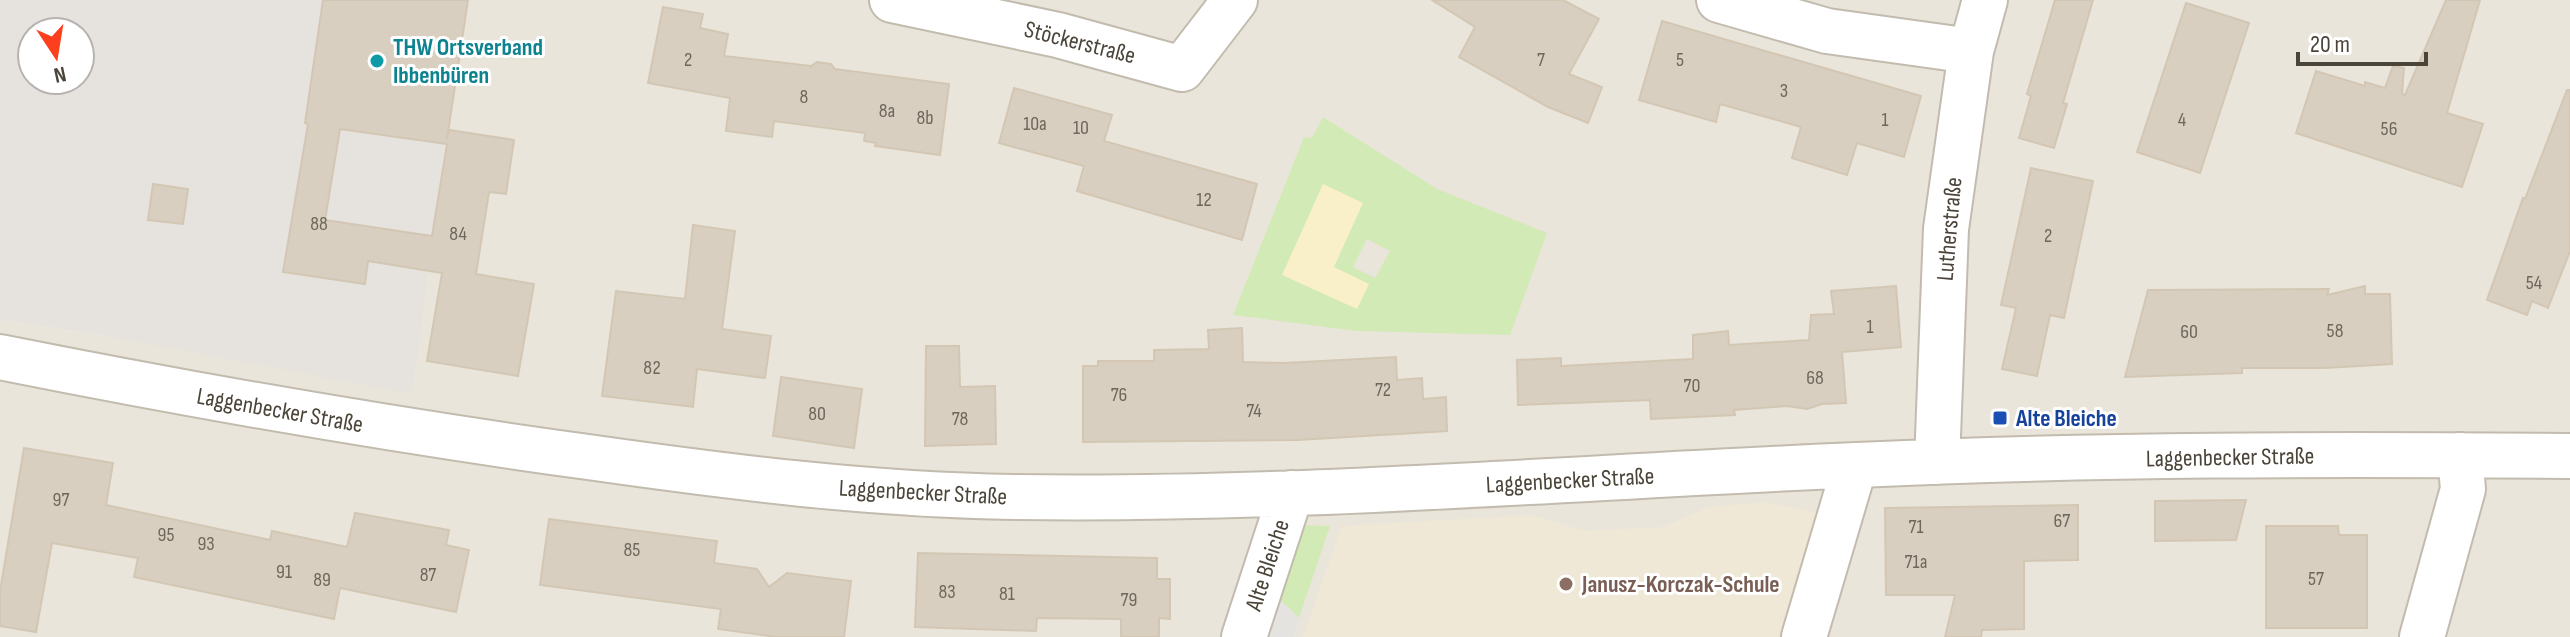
<svg xmlns="http://www.w3.org/2000/svg" width="2570" height="637" viewBox="0 0 2570 637" font-family="'Sofia Sans Condensed',sans-serif">
<style>
.residential{fill:#eae5da}
.industrial{fill:#e6e2dd;fill-rule:evenodd}
.education{fill:#efe8d6}
.green{fill:#d2eab5;fill-rule:evenodd}
.sand{fill:#f9efc9}
.parking{fill:#e5e3e0}
.building{fill:#d8cfc1;stroke:#d3c7b4;stroke-width:2;fill-rule:evenodd}
.lines{fill:none;stroke-linecap:round;stroke-linejoin:round}
.minor-casing{stroke:#c2bbae;stroke-width:48}
.minor{stroke:#fff;stroke-width:44}
.culture-dot{fill:#0f9aa8;stroke:#fff;stroke-width:3}
.transit-dot{fill:#1a4fb4;stroke:#fff;stroke-width:3}
.education-dot{fill:#8d6e63;stroke:#fff;stroke-width:3}
.labels{text-anchor:middle;stroke-width:6;stroke-linejoin:round;paint-order:stroke}
.number-label{font-size:20px;fill:#6e675b}
.street-label{font-size:24px;fill:#4b4439;stroke:#fff}
.culture-label{font-size:24px;font-weight:bold;fill:#0d838f;stroke:#fff;text-anchor:start}
.transit-label{font-size:24px;font-weight:bold;fill:#164399;stroke:#fff;text-anchor:start}
.education-label{font-size:24px;font-weight:bold;fill:#785e54;stroke:#fff;text-anchor:start}
</style>
<rect width="100%" height="100%" fill="#f6f3ec"/>
<path class="residential" d="M463,0H2570V637H0V320L114,337Z"/>
<path class="industrial" d="M0,0H463L412,394L114,337L0,320ZM32,32H80V80H32Z"/>
<path class="education" d="M1765,502L1819,513L1793,637H1303L1342,526L1533,515L1584,531L1663,527L1709,507Z"/>
<path class="green" d="M1323,117L1437,189L1547,233L1510,335L1357,331L1233,315L1304,137L1312,138ZM1367,239L1390,251L1375,278L1353,267Z
M1303,525L1330,526L1299,618L1273,593Z"/>
<path class="sand" d="M1323,184L1363,203L1334,267L1369,284L1357,309L1282,275Z"/>
<path class="parking" d="M1273,593L1299,618L1293,637H1259Z"/>
<path class="building" d="M323,0H468L447,139L449,130L514,140L506,194L489,192L476,274L534,284L518,376L427,361L442,273L368,261L365,284L283,272L308,124L305,123ZM340,129L447,144L432,236L325,220Z
M1432,0H1563L1599,19L1569,74L1602,87L1588,123L1548,107L1459,57L1475,27Z
M2055,0H2093L2063,103L2067,104L2054,148L2019,138L2031,96L2027,94Z
M2446,0H2480L2447,113L2483,124L2462,187L2296,133L2316,71L2365,86V82L2385,88L2393,66L2404,68L2402,94L2405,95Z
M2186,3L2249,23L2200,173L2137,152Z
M663,7L703,14L700,28L728,34L724,56L811,66L817,62L831,64L835,69L949,84L940,155L875,146L876,143L864,141L865,133L774,121L772,137L726,131L730,98L648,83Z
M1662,21L1921,96L1904,157L1857,143L1847,175L1792,158L1801,127L1720,104L1716,122L1639,100Z
M1014,88L1112,115L1104,141L1257,184L1242,240L1077,191L1084,166L999,143Z
M2567,90H2570V251L2548,308L2532,301L2527,315L2487,300L2523,198L2525,199Z
M2031,168L2093,181L2064,318L2050,315L2037,376L2002,369L2016,308L2001,305Z
M153,184L188,189L183,224L148,220Z
M693,225L735,231L722,329L771,336L765,378L697,369L693,407L602,396L616,291L685,299Z
M1896,286L1901,347L1842,352L1846,403L1822,404L1807,409L1787,406L1734,410L1735,415L1651,419L1650,400L1518,405L1517,360L1561,358V366L1693,359V335L1728,331L1729,345L1809,340L1811,315L1834,314L1831,291Z
M2365,286V294H2390L2392,364L2325,368H2242V373L2125,377L2148,290L2329,289L2327,295Z
M1242,328L1243,362L1284,363L1396,357L1397,380L1422,378L1423,399L1446,397L1447,431L1298,440L1083,442V366H1098V361H1154V350L1209,349L1208,330Z
M926,346H959L960,387L995,386L996,444L925,446Z
M781,377L862,389L854,448L773,436Z
M24,448L113,463L106,505L270,540L272,531L347,547L355,513L449,530L446,545L469,550L456,612L340,588L334,619L134,577L138,558L52,543L36,632L0,626V591Z
M2246,500L2236,540L2155,541V501Z
M2078,505V560L2024,561V629L1982,630L1981,637H1945L1955,595H1886L1885,508Z
M549,519L717,541L714,563L757,569L769,587L787,573L851,581L844,637H777L718,629L721,609L540,585Z
M2266,526H2338L2339,535H2367V628H2266Z
M918,553L1157,558V579H1170V619L1159,618V637H1121V619L1037,618L1036,631L915,627Z"/>
<g class="lines">
<g class="minor-casing">
<path id="minor" d="M892,0L1058,35L1182,69L1235,0
M1719,0L1827,31L1971,51
M0,357C195,396 391,430 588,457C729,477 871,495 1014,497C1295,501 1576,477 1857,465C2094,454 2332,454 2570,456
M1937,462L1946,229L1971,51L1985,0
M1244,637L1291,493
M1804,637L1855,465
M2422,637L2463,489L2460,455"/>
</g>
<use href="#minor" class="minor"/>
</g>
<circle class="culture-dot" cx="377" cy="61" r="8"/>
<rect class="transit-dot" x="1992" y="410" width="16" height="16" rx="4"/>
<circle class="education-dot" cx="1566" cy="584" r="8"/>
<g class="labels">
<g class="number-label">
<text x="688" y="66">2</text>
<text x="1541" y="66">7</text>
<text x="1680" y="66">5</text>
<text x="1784" y="97">3</text>
<text x="804" y="103">8</text>
<text x="887" y="117">8a</text>
<text x="925" y="124">8b</text>
<text x="1885" y="126">1</text>
<text x="2182" y="126">4</text>
<text x="1035" y="130">10a</text>
<text x="1081" y="134">10</text>
<text x="2389" y="135">56</text>
<text x="1204" y="206">12</text>
<text x="319" y="230">88</text>
<text x="458" y="240">84</text>
<text x="2048" y="242">2</text>
<text x="2534" y="289">54</text>
<text x="1870" y="333">1</text>
<text x="2335" y="337">58</text>
<text x="2189" y="338">60</text>
<text x="652" y="374">82</text>
<text x="1815" y="384">68</text>
<text x="1692" y="392">70</text>
<text x="1383" y="396">72</text>
<text x="1119" y="401">76</text>
<text x="1254" y="417">74</text>
<text x="817" y="420">80</text>
<text x="960" y="425">78</text>
<text x="61" y="506">97</text>
<text x="2062" y="527">67</text>
<text x="1916" y="533">71</text>
<text x="166" y="541">95</text>
<text x="206" y="550">93</text>
<text x="632" y="556">85</text>
<text x="1916" y="568">71a</text>
<text x="284" y="578">91</text>
<text x="428" y="581">87</text>
<text x="2316" y="585">57</text>
<text x="322" y="586">89</text>
<text x="947" y="598">83</text>
<text x="1007" y="600">81</text>
<text x="1129" y="606">79</text>
</g>
<g class="street-label">
<text transform="translate(1080 42) rotate(14)" y="8">Stöckerstraße</text>
<text transform="translate(1949 229) rotate(-85)" y="8">Lutherstraße</text>
<text transform="translate(280 410) rotate(10)" y="8">Laggenbecker Straße</text>
<text transform="translate(2230 457) rotate(-1)" y="8">Laggenbecker Straße</text>
<text transform="translate(1570 480) rotate(-3)" y="8">Laggenbecker Straße</text>
<text transform="translate(923 492) rotate(3)" y="8">Laggenbecker Straße</text>
<text transform="translate(1267 565) rotate(-72)" y="8">Alte Bleiche</text>
</g>
<g class="culture-label">
<text x="393" y="55">THW Ortsverband<tspan x="393" dy="28">Ibbenbüren</tspan></text>
</g>
<g class="transit-label">
<text x="2016" y="426">Alte Bleiche</text>
</g>
<g class="education-label">
<text x="1582" y="592">Janusz-Korczak-Schule</text>
</g>
</g>
<g transform="translate(56 56) rotate(168)"><circle r="38" fill="#ffffff" stroke="#b7b4b0" stroke-width="2"/>
<path d="M0-6L14 30L0 20L-14 30Z" fill="#fc3f1d"/>
<text y="-12" font-size="22" font-weight="bold" text-anchor="middle" fill="#4b4439">N</text>
</g>
<path d="M2298 52v12h128v-12" fill="none" stroke="#4b4439" stroke-width="4"/>
<text x="2310" y="52" font-size="24" fill="#4b4439" stroke="#ffffff" stroke-width="6" paint-order="stroke">20 m</text>
</svg>
